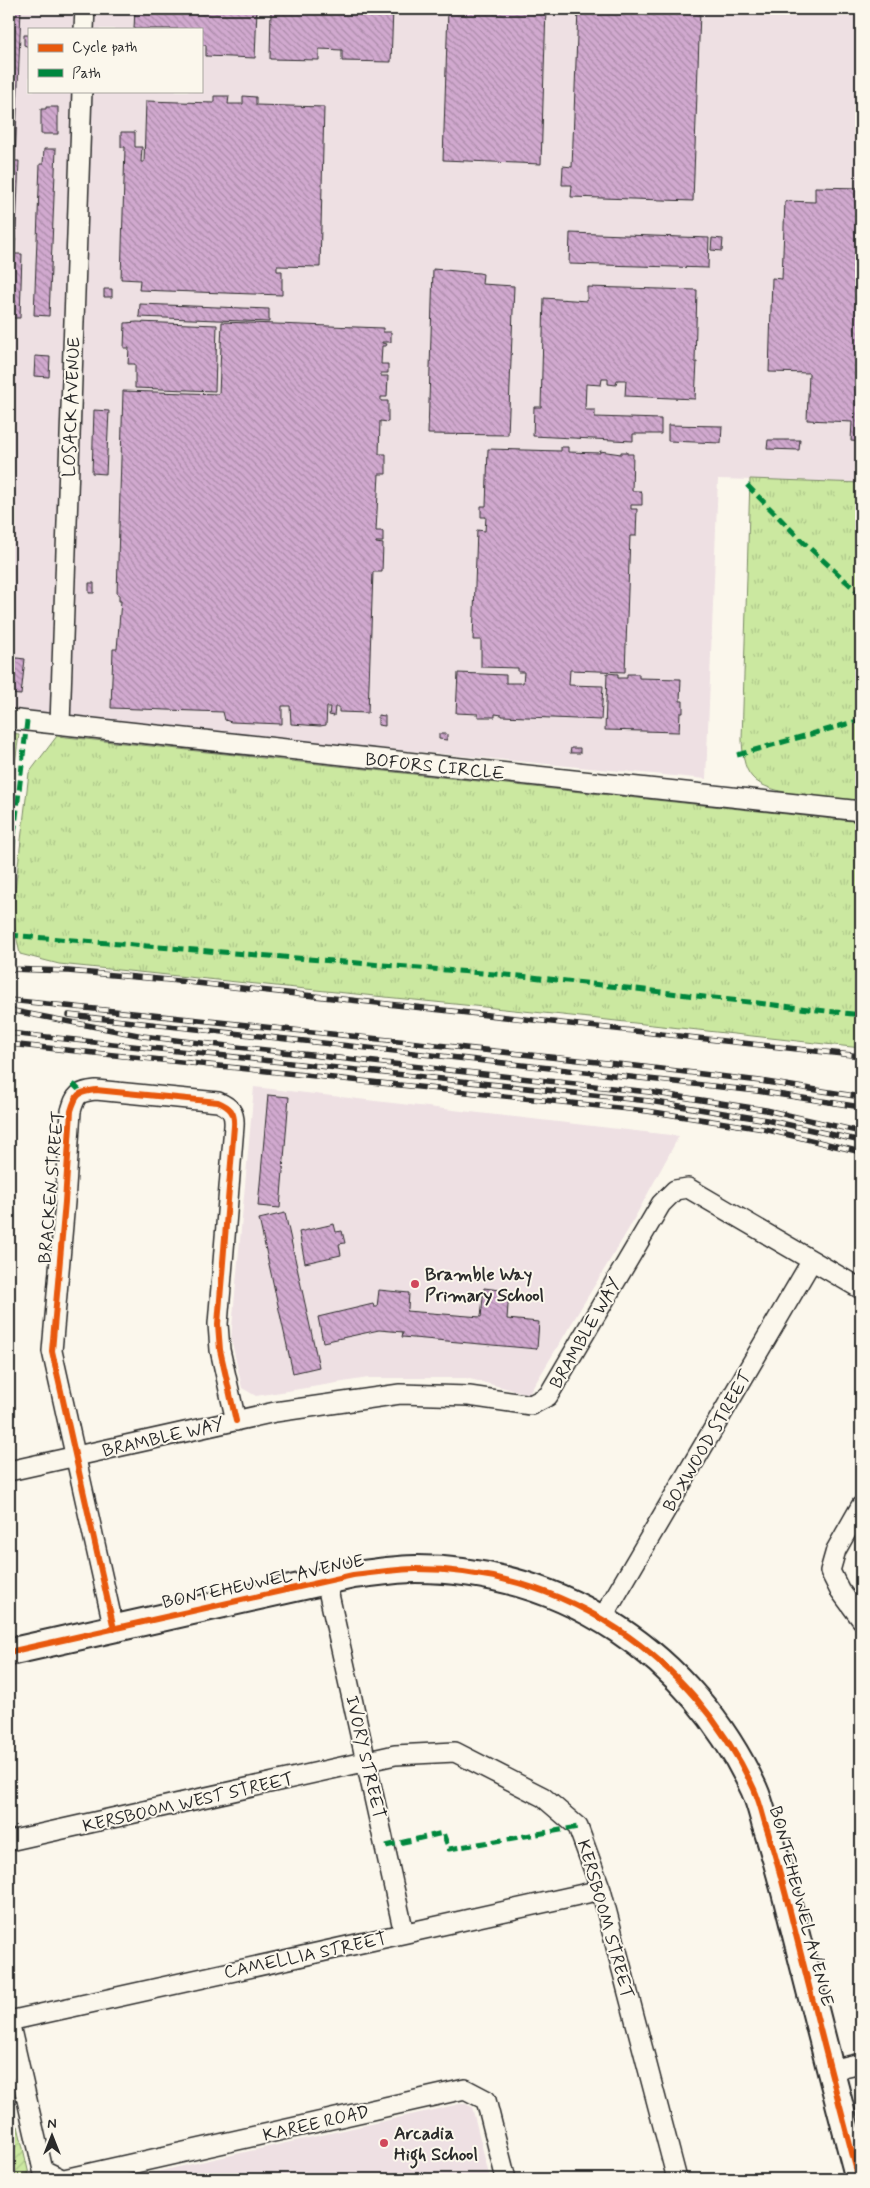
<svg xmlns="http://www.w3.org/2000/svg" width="870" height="2188" viewBox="0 0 870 2188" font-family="Mynerve,sans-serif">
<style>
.built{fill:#eee0e3;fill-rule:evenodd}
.grass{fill:url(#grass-tufts);stroke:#7b8a66}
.garden{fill:url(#garden-furrows);stroke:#7b8a66}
.building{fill:url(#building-back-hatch);stroke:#2b2b2b}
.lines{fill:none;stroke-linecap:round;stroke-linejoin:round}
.street-casing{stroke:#2b2b2b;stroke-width:22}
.secondary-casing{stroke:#2b2b2b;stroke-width:30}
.street{stroke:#fbf7ec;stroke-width:19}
.secondary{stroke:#fbf7ec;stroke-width:26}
.rail-casing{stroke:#2b2b2b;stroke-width:5.5}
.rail{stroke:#fbf7ec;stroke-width:4;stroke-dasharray:11;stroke-linecap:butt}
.quiet{stroke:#00873e;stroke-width:5;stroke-dasharray:10 5;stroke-linecap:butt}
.cycleway-casing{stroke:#fbf7ec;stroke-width:9}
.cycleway{stroke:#e8590c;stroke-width:6}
.poi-dot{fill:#d1495b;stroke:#fbf7ec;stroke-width:2}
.labels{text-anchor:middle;stroke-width:4;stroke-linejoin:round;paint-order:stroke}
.street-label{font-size:18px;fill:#2b2b2b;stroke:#fbf7ec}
.poi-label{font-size:18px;font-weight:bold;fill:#2b2b2b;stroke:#fbf7ec;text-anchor:start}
</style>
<defs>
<pattern id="grass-tufts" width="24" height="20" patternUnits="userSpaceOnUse" patternTransform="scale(1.25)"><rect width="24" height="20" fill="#cbe8a0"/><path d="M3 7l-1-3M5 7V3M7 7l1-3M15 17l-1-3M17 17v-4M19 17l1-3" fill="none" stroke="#aec78a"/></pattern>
<pattern id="garden-furrows" width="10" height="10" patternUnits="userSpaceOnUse" patternTransform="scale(1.25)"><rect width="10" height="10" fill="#cbe8a0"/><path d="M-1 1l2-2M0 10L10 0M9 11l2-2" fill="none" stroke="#aec78a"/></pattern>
<pattern id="building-back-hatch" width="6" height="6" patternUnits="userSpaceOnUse" patternTransform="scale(1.25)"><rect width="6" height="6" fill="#d1a9cf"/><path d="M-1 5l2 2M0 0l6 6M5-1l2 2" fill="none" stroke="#aa8aa8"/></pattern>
</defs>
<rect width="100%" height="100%" fill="#fbf7ec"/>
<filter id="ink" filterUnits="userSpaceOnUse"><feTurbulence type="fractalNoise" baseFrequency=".02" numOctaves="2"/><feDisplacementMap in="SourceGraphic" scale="10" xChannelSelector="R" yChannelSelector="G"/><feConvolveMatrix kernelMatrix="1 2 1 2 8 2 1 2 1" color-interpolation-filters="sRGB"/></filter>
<g filter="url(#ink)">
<path class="built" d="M9,9H861V483L718,479L706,779L9,713ZM29,29H201V91H29Z
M254,1087L679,1136L628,1230L529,1394L466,1378H368L256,1396L242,1388L231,1338Z
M464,2103L472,2107L490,2179H125Z"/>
<path class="grass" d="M750,479L861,483V801C835,798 768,797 752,777C743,767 743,753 742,740Z
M9,733L19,734L9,808Z
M57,736L861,822V1048L553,1014L59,964L20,954L12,916L29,773Z"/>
<path class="garden" d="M18,2126L30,2179H9V2128Z"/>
<path class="building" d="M9,9H21L15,161H19L15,254H22L20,318H9Z
M135,9H257L255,58L206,56V45H201V29H134Z
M271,9H393L391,62L342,61V50L319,49V60L270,59Z
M448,9H546L541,164L443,160Z
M578,9L700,12L693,201L571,197L572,185H562L563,166L572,167Z
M24,35H29V47L24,45Z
M214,96H229L228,104H243V96L256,97V105L324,107L320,267L277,266V271H282V295L139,290L140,280L121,279L125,147H121V132H135V147H142L141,162H144L146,101L214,103Z
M46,107H58V134H41V109H46Z
M44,149H56L49,316L34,315L40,164H43Z
M815,187L861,188V442L851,441L852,422L807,420L809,373L769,372L772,278L782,279L785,201L815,202Z
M570,233L709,238L708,268L569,264Z
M712,238L723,239L722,251L711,250Z
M433,269L479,273L483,274L482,284L514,286L508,435L428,434Z
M587,287L697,290L695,362H697L695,399L625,396L626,380H617L616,385L608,384V379H602L601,385L586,384L585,410H595V417L661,419V434H633V441L533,436L534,407H541L544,298L587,301Z
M104,289H112V297H104Z
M140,304L269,309V322L139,317Z
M137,322L217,325L215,391L135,388V364H128L129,348H124L125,323Z
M222,322L383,328V332H391V342H382V343L387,344L386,346H382L381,364H388V373H381V376H388L387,397H381V401H388V422L380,421L379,454H386V474H379L376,531H383V542H376V543L383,544L382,572H373L368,713L339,712V707H335L334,716L329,715L330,707H327L326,725L320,726L291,724L290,706H282V724L231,722L225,720L223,712L111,708L113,649H117L121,601H119V594H117L123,391L219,394Z
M35,356L50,357L49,377L34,376Z
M94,410L109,411L106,474L92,473Z
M668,425L722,426L721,443L668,441Z
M768,440H800L799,450L767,449Z
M561,447H568V452L600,453V451L621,454V452H627V454H633L632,491H641L642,494V505H631V509H637L636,536H630L625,672L570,670L569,685L603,686L601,720L502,716V715L495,714V717H478V714L456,713L458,673L506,675V683H523L524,672H518V668L481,667V640H473L477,530L485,531L486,517H481V506H486L488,449L561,451Z
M89,583H94V593H89Z
M9,657L25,659L21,695L9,694Z
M607,673L618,674V678H627V674H639V678L681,679L680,701H683V713H680L679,732L605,730Z
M378,715L385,716V726L378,725Z
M439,734H447V740L439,739Z
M571,748H580V753H570Z
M268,1095L289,1097L280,1208L258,1206Z
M285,1213L319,1367L293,1373L259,1219Z
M334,1224L336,1232L342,1231L345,1243L339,1244L341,1255L305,1263L299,1232Z
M484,1288L509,1291L507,1319L539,1322L537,1349L402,1337L403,1332L379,1330L323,1342L318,1317L373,1304L374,1307H377L379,1290L409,1293L408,1309L406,1311L481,1317Z"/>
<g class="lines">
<g class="street-casing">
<path id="street" d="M84,29L85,9
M9,719L861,811
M60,724L82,91
M9,1471L275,1412L400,1394L469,1396L531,1405L548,1396L661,1204L675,1190L688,1188L861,1289
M861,1506L836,1550L830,1571L839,1589L861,1619
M326,1581L404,1933
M602,1619L811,1262
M114,1629L52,1351L65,1202L71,1111C76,1094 78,1092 96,1090L218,1102C230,1107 235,1112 234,1126L218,1324L220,1350L236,1421
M9,1841L395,1755L455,1752L543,1797L578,1827L601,1890L677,2179
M9,2021L601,1890
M9,2021L43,2170L62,2179
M831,2070L861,2063
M64,2179L465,2089L486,2100L506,2179"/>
</g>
<g class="secondary-casing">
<path id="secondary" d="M9,1652L353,1575C374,1573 395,1569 416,1569C565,1569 692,1656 754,1789C759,1800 762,1812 765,1823C777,1859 786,1895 795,1931C816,2014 837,2097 859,2179"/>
</g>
<use href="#street" class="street"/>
<use href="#secondary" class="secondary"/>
<g class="rail-casing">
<path id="rail" d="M9,969L68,971L169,980L861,1056
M9,1000L636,1066L760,1081L861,1097
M9,1010L143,1036L183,1041L649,1092L766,1110L861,1132
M69,1015L757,1091L861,1107
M9,1033L649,1101L767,1120L861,1141
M9,1044L647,1111L764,1129L861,1152"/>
</g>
<use href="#rail" class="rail"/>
<path class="quiet" d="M747,485L802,541L861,595
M737,755L861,720
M9,879L27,721
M9,935L532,977L861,1015
M73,1084L81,1092
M386,1846L443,1833L449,1849L578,1827"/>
<g class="cycleway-casing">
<path id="cycleway" d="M114,1629L52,1351L65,1202L71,1111C76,1094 78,1092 96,1090L218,1102C230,1107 235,1112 234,1126L218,1324L220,1350L236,1421
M9,1652L353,1575C374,1573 395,1569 416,1569C565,1569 692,1656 754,1789C759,1800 762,1812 765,1823C777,1859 786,1895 795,1931C816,2014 837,2097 859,2179"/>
</g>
<use href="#cycleway" class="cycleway"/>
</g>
</g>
<g class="poi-dot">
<circle cx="415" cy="1284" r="5"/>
<circle cx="384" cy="2143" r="5"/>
</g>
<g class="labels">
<g class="street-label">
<text transform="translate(71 407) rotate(-88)" y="6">LOSACK AVENUE</text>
<text transform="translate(435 766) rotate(6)" y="6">BOFORS CIRCLE</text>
<text transform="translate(51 1187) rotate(-85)" y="6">BRACKEN STREET</text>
<text transform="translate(585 1333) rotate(-60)" y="6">BRAMBLE WAY</text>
<text transform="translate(163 1437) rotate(-13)" y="6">BRAMBLE WAY</text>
<text transform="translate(707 1441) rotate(-60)" y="6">BOXWOOD STREET</text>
<text transform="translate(263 1581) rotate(-12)" y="6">BONTEHEUWEL AVENUE</text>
<text transform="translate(366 1757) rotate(77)" y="6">IVORY STREET</text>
<text transform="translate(188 1802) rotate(-13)" y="6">KERSBOOM WEST STREET</text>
<text transform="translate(802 1906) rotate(75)" y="6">BONTEHEUWEL AVENUE</text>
<text transform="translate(606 1919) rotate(74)" y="6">KERSBOOM STREET</text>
<text transform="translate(305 1955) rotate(-12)" y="6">CAMELLIA STREET</text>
<text transform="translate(316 2123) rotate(-13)" y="6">KAREE ROAD</text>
</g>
<g class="poi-label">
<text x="425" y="1280">Bramble Way<tspan x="425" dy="21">Primary School</tspan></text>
<text x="394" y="2139">Arcadia<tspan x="394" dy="21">High School</tspan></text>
</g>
</g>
<rect width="870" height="2188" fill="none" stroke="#fbf7ec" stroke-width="30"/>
<rect x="15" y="15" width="840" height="2158" fill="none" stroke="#2b2b2b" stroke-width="2" filter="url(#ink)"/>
<rect x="28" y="28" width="175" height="65" fill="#fbf7ec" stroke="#a8a59f"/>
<rect x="38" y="44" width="25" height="8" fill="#e8590c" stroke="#a8a59f"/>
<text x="72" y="52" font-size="15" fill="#2b2b2b">Cycle path</text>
<rect x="38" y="69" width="25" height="8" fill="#00873e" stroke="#a8a59f"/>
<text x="72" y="78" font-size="15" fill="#2b2b2b">Path</text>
<g transform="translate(52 2136)" stroke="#fbf7ec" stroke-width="4" paint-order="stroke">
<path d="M0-4L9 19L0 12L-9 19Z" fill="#2b2b2b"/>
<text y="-8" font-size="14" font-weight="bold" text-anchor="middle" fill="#2b2b2b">N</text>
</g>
</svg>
